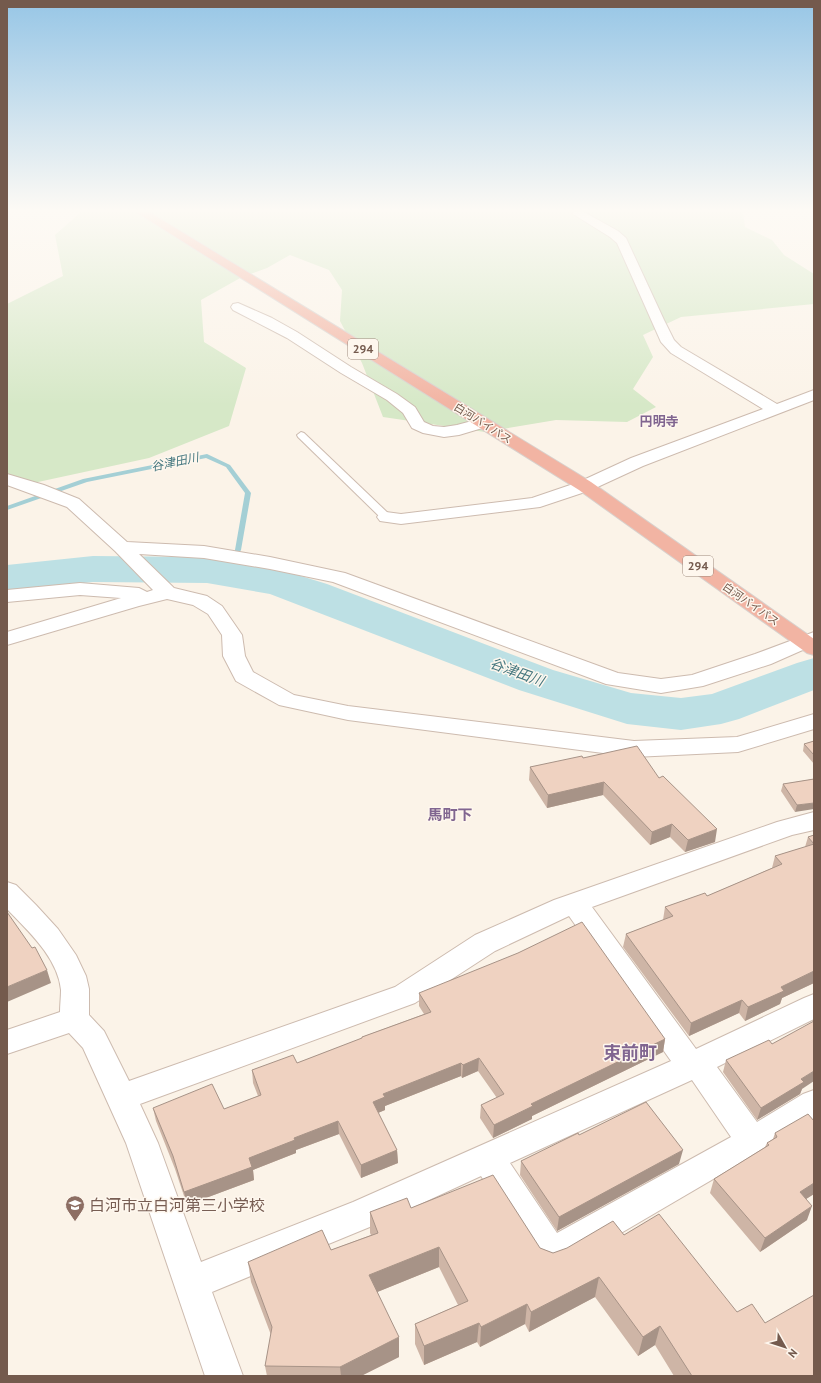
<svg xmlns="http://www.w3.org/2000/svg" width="821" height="1383" viewBox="0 0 821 1383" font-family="'PT Sans','Noto Sans JP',sans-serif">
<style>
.green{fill:#d6e8c7}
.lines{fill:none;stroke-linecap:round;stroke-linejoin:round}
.stream{fill:#a4cfd5;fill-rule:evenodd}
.river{fill:#bde0e4;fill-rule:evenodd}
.lane-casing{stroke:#cdbbaf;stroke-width:2}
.street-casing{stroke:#cdbbaf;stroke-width:2}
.highway-casing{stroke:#d8d1cd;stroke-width:2}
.lane{fill:#fff;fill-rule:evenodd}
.street{fill:#fff;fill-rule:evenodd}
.highway{fill:#f2b4a3;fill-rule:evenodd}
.wall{fill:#ceb5a6}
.shaded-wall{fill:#a79387}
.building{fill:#efd2c1;stroke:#a79387}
.labels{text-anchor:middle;stroke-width:3;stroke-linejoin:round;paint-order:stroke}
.far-street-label{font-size:11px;fill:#745a4d;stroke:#fef7ee}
.shield{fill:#fef7ee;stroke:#9d897d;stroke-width:1}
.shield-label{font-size:12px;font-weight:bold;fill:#745a4d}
.far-water-label{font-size:12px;font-style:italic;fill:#45777f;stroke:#fef7ee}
.far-quarter-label{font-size:13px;font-weight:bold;fill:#806590;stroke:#fef7ee}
.water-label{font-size:14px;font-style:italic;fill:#45777f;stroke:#fef7ee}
.quarter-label{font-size:15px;font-weight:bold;fill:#806590;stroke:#fef7ee}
.near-education-label{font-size:16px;fill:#785e54;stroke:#fef7ee;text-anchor:start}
.near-quarter-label{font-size:18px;font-weight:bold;fill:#806590;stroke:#fef7ee}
</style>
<rect width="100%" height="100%" fill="#fbf3e8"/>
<path class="green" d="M81,212H743L745,227L772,240L784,255L814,274V304L681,317L643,335L653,357L633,389L656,407L627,422L556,420L485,432L383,417L362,363L340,321L342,290L329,270L290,255L267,268L242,277L201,300L204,342L246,368L229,426L149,458L38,482L7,485V304L63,276L55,235Z"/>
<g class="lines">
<path class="stream" d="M207,454L230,465L251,493L241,550L227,573L225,574L221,572L235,550L245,493L226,467L206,458L87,482L7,510V506L83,479Z"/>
<path class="river" d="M93,556L207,557L278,569L327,584L553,670L631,693L681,698L712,694L797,663L814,658V690L739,719L721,724L681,730L627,724L519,690L270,594L207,583L93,582L7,591V565Z"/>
<g class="lane-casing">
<path id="lane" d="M301,432L304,433L390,515L391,517L390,519H382L298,437L297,435Z"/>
</g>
<g class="street-casing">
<path id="street" d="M572,212H584L618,231L626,238L664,320L674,340L681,347L777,404L814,390V400L643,466L591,490L540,507L401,524L380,521L377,517L380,513L386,512L401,514L532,498L579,482L631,458L763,409L671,353L661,342L617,243L610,237L573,214Z
M238,303L272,318L297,332L351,367L397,394L415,407L424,422L433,426L444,427L457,425L483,418L489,420L491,423L489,426L459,435L444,437L423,433L412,428L403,413L387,400L341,373L287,338L233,310L231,307L233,304Z
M7,474L44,485L79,499L127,542L204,546L270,557L345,573L618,673L661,679L692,675L755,654L814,632V645L771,664L703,686L661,693L606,684L333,582L270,569L204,558L139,554L174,588L207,596L222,606L242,635L245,656L253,672L294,695L348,706L634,741L737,737L814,714V729L738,752L634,757L348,720L279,705L236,681L223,656L222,635L208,614L193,605L167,599L139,606L7,645V632L121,598L80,595L7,602V590L80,583L139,588L147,592L153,590L115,551L67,507L7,485Z
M814,812V830L792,835L592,907L696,1049L804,998L814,994V1019L717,1067L757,1122L803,1094L814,1090V1120L563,1267L551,1272L539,1267L481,1176L377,1224L212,1292L243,1376H205L126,1143L83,1048L69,1033L7,1054V1030L60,1012C60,1005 61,997 61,990C58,958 28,931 7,909V882L16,885L36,905L58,929L76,955L86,976L89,989V1015L104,1031L129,1081L395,987L475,935L554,900L777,822ZM569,916L671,1061L353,1202L201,1262L158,1143L140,1104L415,1003L495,951ZM692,1080L731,1137L557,1233L510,1163Z"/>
</g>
<g class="highway-casing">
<path id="highway" d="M136,212H149L591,482L814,639V655L807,653L579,490Z"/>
</g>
<use href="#lane" class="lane"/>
<use href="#street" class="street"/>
<use href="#highway" class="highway"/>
</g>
<path class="wall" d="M814,741V764L803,751L804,744Z
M583,758L659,778L715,842L685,852L670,837L650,845L603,795L547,808L529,780L530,767Z
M814,779L795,812L781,791L783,784Z
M814,835V983L782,998L780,1004L745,1021L739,1013L689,1036L623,947L626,934L663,920L665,907L707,896L772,868L775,856L805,847L808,837Z
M419,993L665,1039L663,1052L532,1116V1119L493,1138L480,1118L481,1105L497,1098L478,1071L462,1078L461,1076L385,1106V1110L378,1113L397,1150L398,1163L361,1178L339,1134L296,1150V1153L253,1170L254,1180L187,1205L175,1169L156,1121L153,1108L224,1109L258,1096L253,1083L252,1070L297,1063L362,1039V1037L424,1014L419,1006Z
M726,1060L802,1089L800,1094L757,1120L723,1072Z
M814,1121V1194L806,1199L807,1220L760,1252L710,1193L714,1179L765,1147L767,1143L773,1139L775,1133Z
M579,1135L679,1164L557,1231L520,1175L521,1161Z
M411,1208L540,1248L553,1253L624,1235L737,1312L765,1323L814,1376H674L655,1345L638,1356L595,1297L529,1332L525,1324L480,1347L477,1342L424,1365L415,1344V1324L458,1305L439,1267L377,1292L399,1357L361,1376H267L265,1366L271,1335L251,1282L248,1262L331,1250L371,1235L370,1233V1212Z"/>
<path class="shaded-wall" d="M604,782L603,795L547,808L548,795Z
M814,803V809L795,812L797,805Z
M672,824L670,837L650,845L652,832Z
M717,829L715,842L685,852L688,840Z
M47,970L51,983L7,1002V987Z
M814,971V983L782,998L780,1004L745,1021L748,1007L781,987Z
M742,1000L739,1013L689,1036L691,1023Z
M665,1039L663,1052L532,1116V1119L493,1138L494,1125L531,1104Z
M479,1058L478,1071L462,1078L463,1065Z
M461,1063V1076L385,1106V1110L373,1115V1102L383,1094Z
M814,1071V1081L802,1089L800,1094L757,1120L761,1108L801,1079Z
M338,1121L339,1134L296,1150V1153L253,1170L254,1180L187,1205L184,1192L249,1158L294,1138Z
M397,1150L398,1163L361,1178V1165Z
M683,1150L679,1164L557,1231L559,1217Z
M814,1183V1194L795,1206L800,1192Z
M812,1206L807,1220L760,1252L765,1238Z
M439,1247V1267L370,1295L369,1275Z
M599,1277L595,1297L529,1332L531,1312Z
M527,1304L525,1324L480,1347L481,1327Z
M479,1323L477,1342L424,1365V1346Z
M660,1326L655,1345L638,1356L643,1337Z
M399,1337V1357L361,1376H341L340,1367Z"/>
<path class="building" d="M814,741V755L804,744Z
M637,746L659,778L663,776L717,829L688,840L672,824L652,832L604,782L548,795L530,767L582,756L583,758Z
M814,779V803L797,805L783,784Z
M814,835V971L781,987L784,991L748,1007L742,1000L691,1023L626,934L673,916L665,907L705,893L707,896L782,864L775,856L814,844L808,837Z
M7,912L32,948L35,947L47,970L7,987Z
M582,922L665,1039L531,1104L533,1106L494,1125L481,1105L504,1094L479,1058L463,1065L461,1063L383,1094L385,1097L373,1102L397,1150L361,1165L338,1121L294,1138L295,1140L249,1158L252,1167L184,1192L173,1156L153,1108L212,1084L224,1109L261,1095L252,1070L293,1055L297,1063L362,1038V1037L431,1012L419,993L518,953Z
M814,1021V1071L801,1079L804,1082L761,1108L726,1060L769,1040L772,1044Z
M646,1102L683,1150L559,1217L521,1161L578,1133L579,1135Z
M808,1114L814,1121V1183L800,1192L812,1206L765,1238L714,1179L769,1145L767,1143L777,1137L775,1133Z
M493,1175L540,1248L553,1253L567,1248L613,1221L624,1235L659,1214L737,1312L752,1304L765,1323L814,1295V1376H692L660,1326L643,1337L599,1277L531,1312L527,1304L481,1327L479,1323L424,1346L415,1324L468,1301L439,1247L369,1275L399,1337L340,1367L265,1366L272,1327L248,1262L322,1230L331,1250L378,1233L370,1212L407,1198L411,1208Z"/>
<linearGradient id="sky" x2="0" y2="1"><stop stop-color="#97c6e6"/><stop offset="0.52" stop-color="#fdfaf5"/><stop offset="1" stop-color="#fdfaf5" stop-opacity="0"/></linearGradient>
<rect width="821" height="405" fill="url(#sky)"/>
<defs>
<g id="school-pin" transform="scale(1)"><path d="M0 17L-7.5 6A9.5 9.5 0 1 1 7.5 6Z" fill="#8d6e63" stroke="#fef7ee"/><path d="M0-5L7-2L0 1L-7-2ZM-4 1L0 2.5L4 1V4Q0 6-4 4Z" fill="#fff"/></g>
</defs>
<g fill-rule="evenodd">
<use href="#school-pin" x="75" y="1205"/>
</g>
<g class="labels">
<g class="far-street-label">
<text transform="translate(483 423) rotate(32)" y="4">白河バイパス</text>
<text transform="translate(751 604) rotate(35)" y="4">白河バイパス</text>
</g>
<g class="shield">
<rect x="348" y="339" width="30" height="20" rx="3"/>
<rect x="683" y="556" width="30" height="20" rx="3"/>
</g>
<g class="shield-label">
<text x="363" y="353">294</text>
<text x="698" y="570">294</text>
</g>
<g class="far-water-label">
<text transform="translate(175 462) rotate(-12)" y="4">谷津田川</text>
</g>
<g class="far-quarter-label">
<text x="659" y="426">円明寺</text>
</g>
<g class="water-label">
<text transform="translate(517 672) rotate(20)" y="5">谷津田川</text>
</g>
<g class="quarter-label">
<text x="450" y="820">馬町下</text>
</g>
<g class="near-education-label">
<text x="89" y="1211">白河市立白河第三小学校</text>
</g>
<g class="near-quarter-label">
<text x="630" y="1059">束前町</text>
</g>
</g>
<rect width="821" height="1383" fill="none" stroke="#745a4d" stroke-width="16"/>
<g transform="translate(785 1347) rotate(129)" stroke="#fef7ee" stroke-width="3" paint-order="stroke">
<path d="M0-3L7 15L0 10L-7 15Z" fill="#745a4d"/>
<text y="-6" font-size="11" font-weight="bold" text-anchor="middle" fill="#745a4d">N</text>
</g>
</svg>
